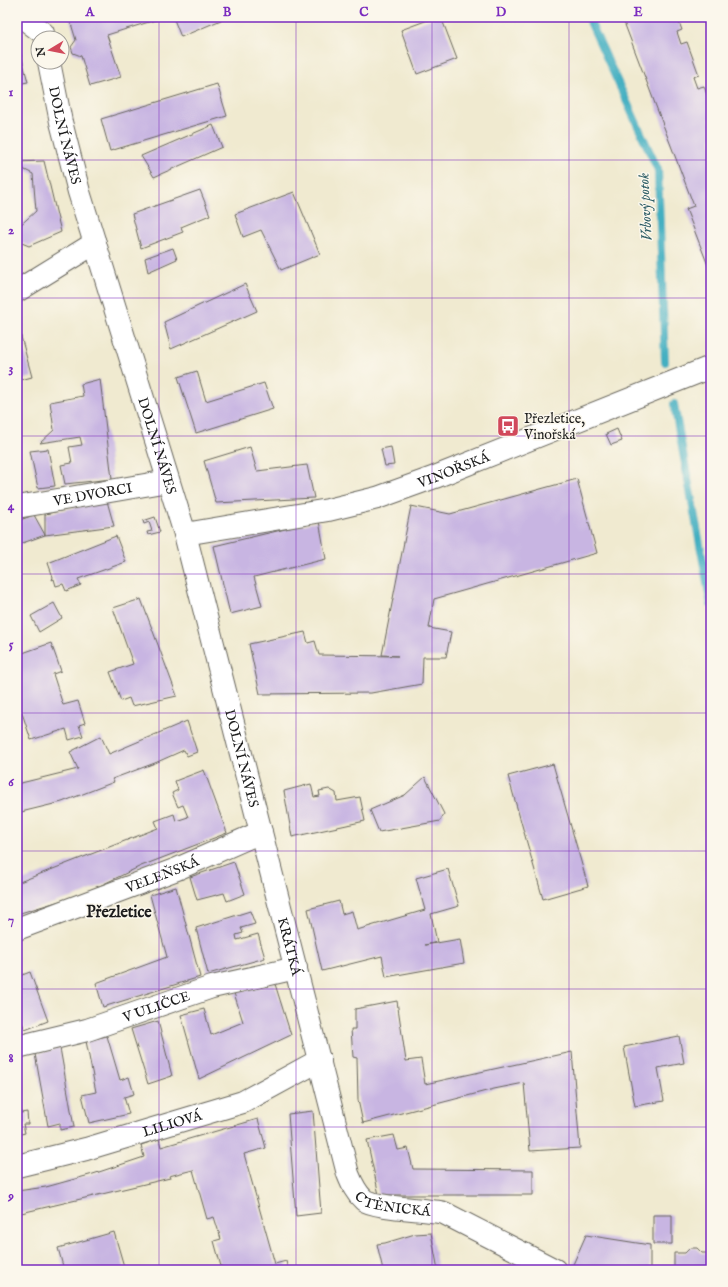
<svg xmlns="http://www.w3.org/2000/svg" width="728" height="1287" viewBox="0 0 728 1287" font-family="'IM FELL English',serif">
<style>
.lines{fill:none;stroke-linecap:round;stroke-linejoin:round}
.stream{stroke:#43afc1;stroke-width:8}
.building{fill:#c8b5e2}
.minor-casing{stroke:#66645b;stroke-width:24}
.minor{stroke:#fff;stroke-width:22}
.grid{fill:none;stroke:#7b2cbf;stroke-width:1;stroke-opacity:0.55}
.labels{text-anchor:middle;stroke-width:3;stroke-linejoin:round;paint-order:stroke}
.street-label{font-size:14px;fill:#1c1c1c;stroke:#fbf7ec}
.poi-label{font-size:14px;fill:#1c1c1c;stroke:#fbf7ec;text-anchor:start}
.water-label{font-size:15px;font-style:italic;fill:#2e5e66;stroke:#fbf7ec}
.quarter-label{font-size:16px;font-weight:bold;fill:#1c1c1c;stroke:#fbf7ec}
.neatline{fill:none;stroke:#7b2cbf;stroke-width:1.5}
.grid-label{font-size:13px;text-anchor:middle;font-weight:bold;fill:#7b2cbf}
</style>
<rect width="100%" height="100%" fill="#fbf7ec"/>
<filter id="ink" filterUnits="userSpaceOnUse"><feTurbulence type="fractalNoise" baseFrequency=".025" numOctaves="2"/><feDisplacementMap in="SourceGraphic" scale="8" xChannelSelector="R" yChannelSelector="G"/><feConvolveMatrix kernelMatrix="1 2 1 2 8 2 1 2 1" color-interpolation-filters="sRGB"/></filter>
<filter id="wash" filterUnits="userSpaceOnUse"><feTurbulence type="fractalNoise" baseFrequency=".012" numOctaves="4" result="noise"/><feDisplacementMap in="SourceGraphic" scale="16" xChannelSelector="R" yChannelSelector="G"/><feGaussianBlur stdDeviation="0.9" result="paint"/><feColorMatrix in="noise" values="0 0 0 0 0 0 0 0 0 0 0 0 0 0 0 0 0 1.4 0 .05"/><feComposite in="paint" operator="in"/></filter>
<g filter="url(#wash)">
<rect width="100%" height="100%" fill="#f0ead0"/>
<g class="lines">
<path class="stream" d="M588,17L658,170L665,362
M674,404L711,604"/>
</g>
<g id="blocks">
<path class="building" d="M69,17H165L107,35L121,77L90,86L81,56L73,53L71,47L76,40Z
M173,17H228L181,37Z
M436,17H441L457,59L417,74L401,30Z
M622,17H677L682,30L677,32L681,44L687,42L699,75L693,77L697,88L704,86L711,107V119H709L711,123V273L686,209L694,206Z
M17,40L28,82L17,84Z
M217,84L227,116L110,151L101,119Z
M213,125L222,147L154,177L141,156Z
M44,161L61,232L29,246L17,241V228L36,211L33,174L23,169L17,184V162Z
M200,190L210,215L181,227L183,232L141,248L132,214Z
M294,192L320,254L281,270L261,230L243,237L235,214Z
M173,248L177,259L148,272L145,258Z
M245,284L257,311L171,349L164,322Z
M20,333L32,377L17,381V334Z
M197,371L206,401L264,383L273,409L196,433L178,377Z
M100,379L112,479L65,484L61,465L72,463L69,447L82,445L80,437L40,443L54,430L50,402L83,396L81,384Z
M617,429L622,441L611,445L606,434Z
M250,447L257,471L307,465L314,498L216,503L204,461Z
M391,447L394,465L385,466L381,449Z
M48,449L55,486L38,488L30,451Z
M577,479L597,553L434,599L429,628L451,632L446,657H423L422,684L371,693L260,694L249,644L305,632L308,643L315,641L319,655L398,656L382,655L411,506L450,514Z
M107,501L114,526L45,535V514Z
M34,515L45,535L17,545V521Z
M155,517L160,532L148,535L147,532L152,531L149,522L144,524L143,521Z
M319,521L326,559L254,577L262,606L230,614L214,546Z
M116,536L126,562L78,579L81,585L66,591L63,584L56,586L54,579L52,580L53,577L48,563Z
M141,599L177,696L132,706L129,698L121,701L110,672L133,664L113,608Z
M54,603L62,618L39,632L31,616Z
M51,643L61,671L53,674L63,705L78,701L85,723L79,725L83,736L69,740L66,729L31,740L17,698V655Z
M187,721L197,752L187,756L184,750L155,763L112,779L114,782L62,802L17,813V784L78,769L70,752L101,736L109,754Z
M553,764L588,886L543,899L508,776Z
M204,770L227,833L141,866L83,894L17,914V883L158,828L155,821L174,814L176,821L188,817L183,805L178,807L172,793L178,790L175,781Z
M425,777L444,814L440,821L379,832L370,810L405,795Z
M311,784L314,797L320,796L319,791L329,789L336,793L337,801L360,797L365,821L292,837L284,791Z
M234,862L245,894L227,901L224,893L197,900L190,877Z
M448,869L459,906L431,914L437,942L425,945L460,939L464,963L386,977L382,956L322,971L308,909L339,901L342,914L352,911L357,930L425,910L416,878Z
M176,887L200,977L103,1007L96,983L167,957L150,895Z
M250,911L255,924L241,928L243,933L236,935L237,940L258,934L265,958L208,974L196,928Z
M30,972L48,1021L25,1030L17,1010V977Z
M275,984L291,1035L199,1079L181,1015L204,1009L211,1035L243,1022L234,993Z
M397,1001L406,1061L421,1059L425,1084L572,1052L580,1148L530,1151L524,1083L494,1089L363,1123L358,1100L357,1058L353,1057L351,1029H355V1009Z
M158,1021L172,1076L148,1084L131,1029Z
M107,1036L120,1080L129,1077L134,1094L124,1097L129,1114L89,1123L82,1095L96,1092L86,1041Z
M679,1036L684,1063L658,1068L664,1101L635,1106L624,1047Z
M60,1048L74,1127L60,1130V1123L48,1126L35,1054Z
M17,1090L21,1113L27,1112L28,1124H23L25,1133L17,1135Z
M313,1111L321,1213L296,1216L288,1114Z
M258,1119L266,1148L244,1154L275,1264L286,1261L288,1270H222L214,1241L221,1239L214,1217L207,1219L193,1170L169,1176L170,1178L17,1214V1191L46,1187L93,1174L144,1157L141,1145L159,1139L161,1147Z
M394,1135L398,1150L408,1148L413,1169L533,1170V1195H379L367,1140Z
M653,1215H672V1244H653Z
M114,1232L125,1270H64L58,1248Z
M431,1233L438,1270H383L377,1244L385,1243L415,1234Z
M586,1235L650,1245V1270L571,1269Z
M690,1248H697L702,1253H711V1270H674V1253H685Z"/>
</g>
</g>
<g filter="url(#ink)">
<use href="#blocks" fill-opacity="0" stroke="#66645b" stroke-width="1"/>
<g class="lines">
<g class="minor-casing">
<g id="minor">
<path d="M22,17L43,33"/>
<path id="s1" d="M49,62L61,122L79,192L185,534L348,1174C352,1184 356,1193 364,1200C375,1208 427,1209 444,1213L555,1270"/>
<path d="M17,291L95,243"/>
<path id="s2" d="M17,507L168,481"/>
<path id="s3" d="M185,534L328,510L377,498L435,477L711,367"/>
<path id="s4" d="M17,929L177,869L261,832"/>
<path id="s5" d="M17,1047L87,1030L212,987L296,968"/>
<path id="s6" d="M17,1166L86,1149L243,1102L320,1060"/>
</g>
</g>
<use href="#minor" class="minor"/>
</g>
</g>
<path class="grid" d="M159,17V1270M296,17V1270M432,17V1270M569,17V1270M17,160H711M17,298H711M17,436H711M17,574H711M17,713H711M17,851H711M17,989H711M17,1127H711"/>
<defs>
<g id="bus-square" transform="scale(1.15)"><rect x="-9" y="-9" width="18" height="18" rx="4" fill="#d1495b" stroke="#fbf7ec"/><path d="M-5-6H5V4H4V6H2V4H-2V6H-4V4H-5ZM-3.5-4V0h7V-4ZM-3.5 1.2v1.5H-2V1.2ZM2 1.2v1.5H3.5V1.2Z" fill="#fff"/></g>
</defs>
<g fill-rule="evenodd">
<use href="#bus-square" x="508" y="426"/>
</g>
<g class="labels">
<g class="street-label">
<text dy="5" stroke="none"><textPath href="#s1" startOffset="75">DOLNÍ NÁVES</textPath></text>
<text dy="5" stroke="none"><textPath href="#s1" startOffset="399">DOLNÍ NÁVES</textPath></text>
<text dy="5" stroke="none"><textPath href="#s3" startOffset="277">VINOŘSKÁ</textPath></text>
<text dy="5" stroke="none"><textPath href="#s2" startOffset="77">VE DVORCI</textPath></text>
<text dy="5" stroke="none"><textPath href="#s1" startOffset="723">DOLNÍ NÁVES</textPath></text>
<text dy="5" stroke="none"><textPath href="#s4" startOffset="155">VELEŇSKÁ</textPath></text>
<text dy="5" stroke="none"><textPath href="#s1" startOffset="917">KRÁTKÁ</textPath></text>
<text dy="5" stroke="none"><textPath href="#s5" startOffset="145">V ULIČCE</textPath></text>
<text dy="5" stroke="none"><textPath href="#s6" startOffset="161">LILIOVÁ</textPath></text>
<text dy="5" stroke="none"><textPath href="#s1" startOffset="1212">CTĚNICKÁ</textPath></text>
</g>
<g class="poi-label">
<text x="524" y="423">Přezletice,<tspan x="524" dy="16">Vinořská</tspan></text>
</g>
<g class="water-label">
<text transform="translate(645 207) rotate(-93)" y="5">Vrbový potok</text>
</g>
<g class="quarter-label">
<text x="119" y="917">Přezletice</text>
</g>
</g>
<rect width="728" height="1287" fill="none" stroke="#fbf7ec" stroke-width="44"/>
<g transform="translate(50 50) rotate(260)"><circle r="19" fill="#fbf7ec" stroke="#a29f99"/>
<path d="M0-3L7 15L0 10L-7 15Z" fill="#d1495b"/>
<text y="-6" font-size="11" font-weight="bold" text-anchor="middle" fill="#1c1c1c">N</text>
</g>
<rect x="22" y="22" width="684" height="1243" class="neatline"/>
<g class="grid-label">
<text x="90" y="16">A</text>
<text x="227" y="16">B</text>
<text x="364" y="16">C</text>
<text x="501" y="16">D</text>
<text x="638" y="16">E</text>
<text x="11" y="96">1</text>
<text x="11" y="234">2</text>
<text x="11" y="372">3</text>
<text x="11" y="510">4</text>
<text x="11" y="648">5</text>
<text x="11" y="786">6</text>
<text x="11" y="924">7</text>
<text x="11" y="1062">8</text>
<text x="11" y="1200">9</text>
</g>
</svg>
